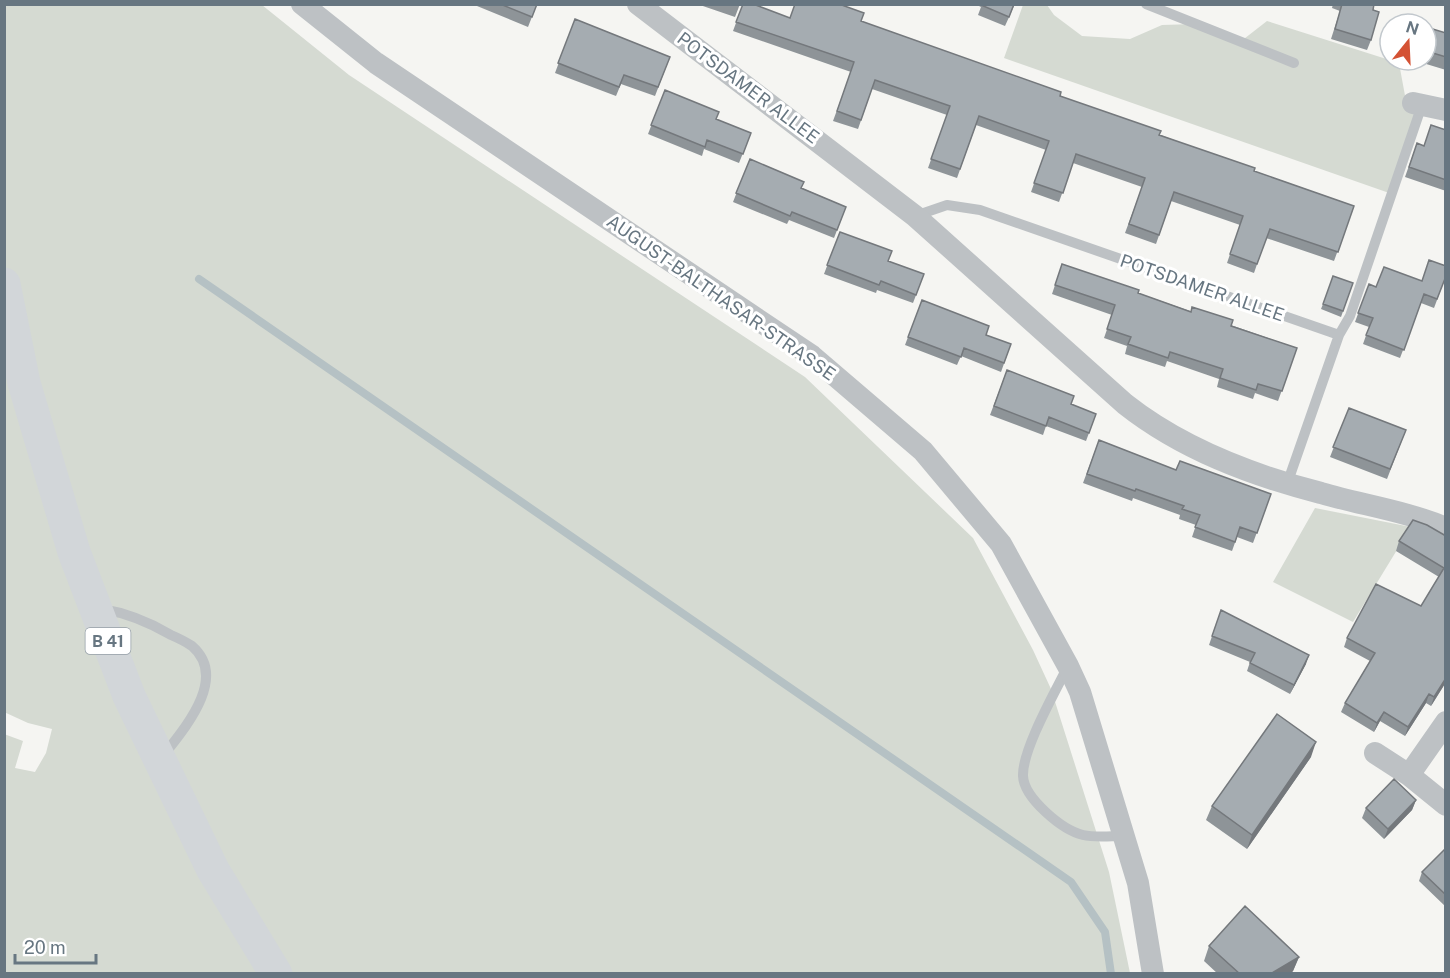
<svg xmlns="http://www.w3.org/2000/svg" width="1450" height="978" viewBox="0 0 1450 978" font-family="'Public Sans',sans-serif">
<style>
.green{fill:#d5dad2}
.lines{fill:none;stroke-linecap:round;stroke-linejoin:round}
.stream{stroke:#b5c1c4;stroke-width:8}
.lane{stroke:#bdc1c4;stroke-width:10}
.street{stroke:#bdc1c4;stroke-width:22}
.highway{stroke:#d2d6d9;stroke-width:33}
.wall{fill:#8e9498}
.shaded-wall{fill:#74787c}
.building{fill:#a5acb1;stroke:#74787c;stroke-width:1.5}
.labels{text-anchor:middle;stroke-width:6;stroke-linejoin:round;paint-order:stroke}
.shield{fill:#fff;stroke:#959fa7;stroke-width:1.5}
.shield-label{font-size:16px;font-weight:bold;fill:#677681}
.street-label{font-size:18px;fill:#677681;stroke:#fff}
</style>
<rect width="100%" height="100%" fill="#f5f5f2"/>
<path class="green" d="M5,5H262L349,75L805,377L973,538L1033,650L1051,689L1109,872L1130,973H5L4,734L23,741L15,768L35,772L46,753L52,729L28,723L4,712Z
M1023,5H1047L1054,15L1082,36L1130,39L1162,25L1195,24L1240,42L1267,21L1399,63L1406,101L1419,115L1392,194L1004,58Z
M1315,508L1411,527L1353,622L1273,582Z"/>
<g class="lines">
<path class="stream" d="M199,279L1071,882L1105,932L1111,974"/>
<path class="lane" d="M1146,4L1294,63
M915,216L947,205L980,210L1339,335L1287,484
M1339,335L1350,316L1422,105
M102,609C127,613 149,622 171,635C178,638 186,642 192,646C229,678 184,729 163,756
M1068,666C1055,692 1022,750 1023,776C1024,798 1062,830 1083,835C1095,838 1111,836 1124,836"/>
<path class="street" d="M302,4L376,63L812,356L923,451L1001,544L1068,666L1080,692L1138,883L1153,974
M638,4L915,216L1125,404C1182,449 1251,475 1321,493C1362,505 1406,511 1446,528
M1413,103L1446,110
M1375,753L1409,775L1446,805
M1409,775L1446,722"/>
<path class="highway" d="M4,284L24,383L74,552L129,696L213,870L276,974"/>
</g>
<path class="wall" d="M478,4H537L528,27L477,6Z
M697,4H740L735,17Z
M743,4L790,18L861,21L1060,96L1254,171L1354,206L1334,261L1266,238L1254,273L1227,263L1240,225L1171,201L1156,244L1125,233L1142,187L1073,163L1059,202L1031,192L1046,150L976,125L957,178L928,168L947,115L872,89L858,129L833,121L851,72L733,31Z
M975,4H1015L1005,26L978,15L981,7Z
M1333,4H1374L1373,10L1371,40L1367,50L1331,39L1340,11L1332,8Z
M575,19L670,57L655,96L621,84L616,96L555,73Z
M1426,27L1446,33V70L1413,60H1426Z
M665,90L716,119L751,133L739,163L704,149L702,156L648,134Z
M1446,130V191L1405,177L1417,143L1424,146Z
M750,159L802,188L846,207L834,238L789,220L787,224L733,202Z
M840,232L888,261L924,274L913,303L877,290L876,293L824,274Z
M1062,264L1138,293L1297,348L1278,401L1255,393L1253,399L1217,387L1219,379L1167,361L1165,367L1125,354L1127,346L1104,338L1112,315L1052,294Z
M1446,276L1434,308L1421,303L1400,358L1363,344L1369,327L1355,322L1369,284L1376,287L1421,281Z
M1353,283L1341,317L1321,309L1323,304Z
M922,300L986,335L1011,344L1001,372L961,356L957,365L905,345Z
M1007,370L1071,404L1096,414L1086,441L1046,426L1043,435L990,415Z
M1349,408L1406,430L1387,479L1330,457Z
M1099,440L1176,470L1271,494L1253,543L1237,537L1232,551L1192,537L1196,525L1179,519L1180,515L1133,498L1132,501L1083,483Z
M1446,536V682L1431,706L1426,703L1405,736L1380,721L1374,732L1341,712L1345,703L1370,661L1344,647L1347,638L1421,606L1439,577L1396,551L1399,541Z
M1221,610L1306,664L1290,694L1247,671L1250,662L1209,645Z
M1311,757L1247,849L1206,820L1212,806Z
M1416,800L1412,810L1384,839L1362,818L1366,808Z
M1446,848V907L1419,881L1422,872Z
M1209,946L1299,957L1293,971L1290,974H1218L1204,961Z"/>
<path class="shaded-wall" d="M1309,655L1306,664L1290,694L1294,685Z
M1446,678V682L1431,706L1434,697Z
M1429,694L1426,703L1405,736L1408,727Z
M1384,712L1380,721L1374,732L1377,723Z
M1316,742L1311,757L1247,849L1252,835Z
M1416,800L1412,810L1384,839L1388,829Z
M1299,957L1293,971L1290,974H1270Z"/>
<path class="building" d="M500,4H537L532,17Z
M743,4H753L790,18L795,4H839L864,13L861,21L1061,92L1060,96L1161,131L1159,135L1255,168L1254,171L1354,206L1338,252L1270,229L1257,264L1230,254L1243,216L1174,192L1159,235L1129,224L1145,178L1076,154L1063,193L1034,183L1049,141L979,116L960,169L931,159L950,106L875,80L861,120L837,111L854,62L736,22Z
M982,4H1014L1009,17L981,5Z
M1342,4H1374L1373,10L1379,12L1371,40L1335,29Z
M575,19L670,57L658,87L624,75L619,87L558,63Z
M1426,27L1446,33V57L1426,51Z
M665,90L719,112L716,119L751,133L743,154L707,140L705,147L651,125Z
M1431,125L1446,130V180L1409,167L1417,143L1424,146Z
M750,159L804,182L801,188L846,207L837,230L792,212L790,216L736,193Z
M840,232L892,251L888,261L924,274L916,295L881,281L879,285L827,265Z
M1429,260L1446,266V276L1437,299L1424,294L1404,350L1366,335L1373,318L1358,313L1369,284L1376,287L1384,267L1422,281Z
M1062,264L1139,290L1138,293L1191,312L1192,307L1233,320L1231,326L1297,348L1282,391L1258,384L1256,390L1220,378L1223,369L1170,352L1168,358L1128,344L1131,337L1107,329L1115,305L1055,285Z
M1333,276L1353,283L1343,311L1323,304Z
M922,300L989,326L986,335L1011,344L1004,363L964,348L961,357L908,337Z
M1007,370L1074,396L1071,404L1096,414L1089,433L1049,417L1046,426L994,406Z
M1349,408L1406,430L1390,469L1333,447Z
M1099,440L1176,470L1180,461L1271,494L1257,533L1240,527L1235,542L1195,527L1200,515L1182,509L1184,506L1136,489L1135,491L1087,474Z
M1413,520L1427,525L1446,536V678L1434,697L1429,694L1408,727L1384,712L1377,723L1345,703L1375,653L1347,638L1376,584L1421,606L1444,568L1399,541Z
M1221,610L1309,655L1294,685L1250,663L1255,653L1212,636Z
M1277,714L1316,742L1252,835L1212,806Z
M1394,779L1416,800L1388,829L1366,808Z
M1446,848V895L1422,872Z
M1245,906L1299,957L1270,974H1240L1209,946Z"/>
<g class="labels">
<rect class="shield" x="85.5" y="628" width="45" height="26" rx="4.5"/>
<g class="shield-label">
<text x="108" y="647">B 41</text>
</g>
<g class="street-label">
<text transform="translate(748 88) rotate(37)" y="6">POTSDAMER ALLEE</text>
<text transform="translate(1202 288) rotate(19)" y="6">POTSDAMER ALLEE</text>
<text transform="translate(721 298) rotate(35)" y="6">AUGUST-BALTHASAR-STRASSE</text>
</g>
</g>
<rect width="1450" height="978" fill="none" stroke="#677681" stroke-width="12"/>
<g transform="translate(1408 42) rotate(18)"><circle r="28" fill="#ffffff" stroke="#c2c8cd" stroke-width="1.5"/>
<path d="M0-4.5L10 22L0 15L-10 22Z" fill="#d45234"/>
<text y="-9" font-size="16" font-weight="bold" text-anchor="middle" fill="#677681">N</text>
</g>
<path d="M15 954v9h81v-9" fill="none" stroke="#677681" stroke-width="3"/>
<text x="24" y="954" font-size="18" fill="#677681" stroke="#ffffff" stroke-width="4.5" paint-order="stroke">20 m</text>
</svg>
